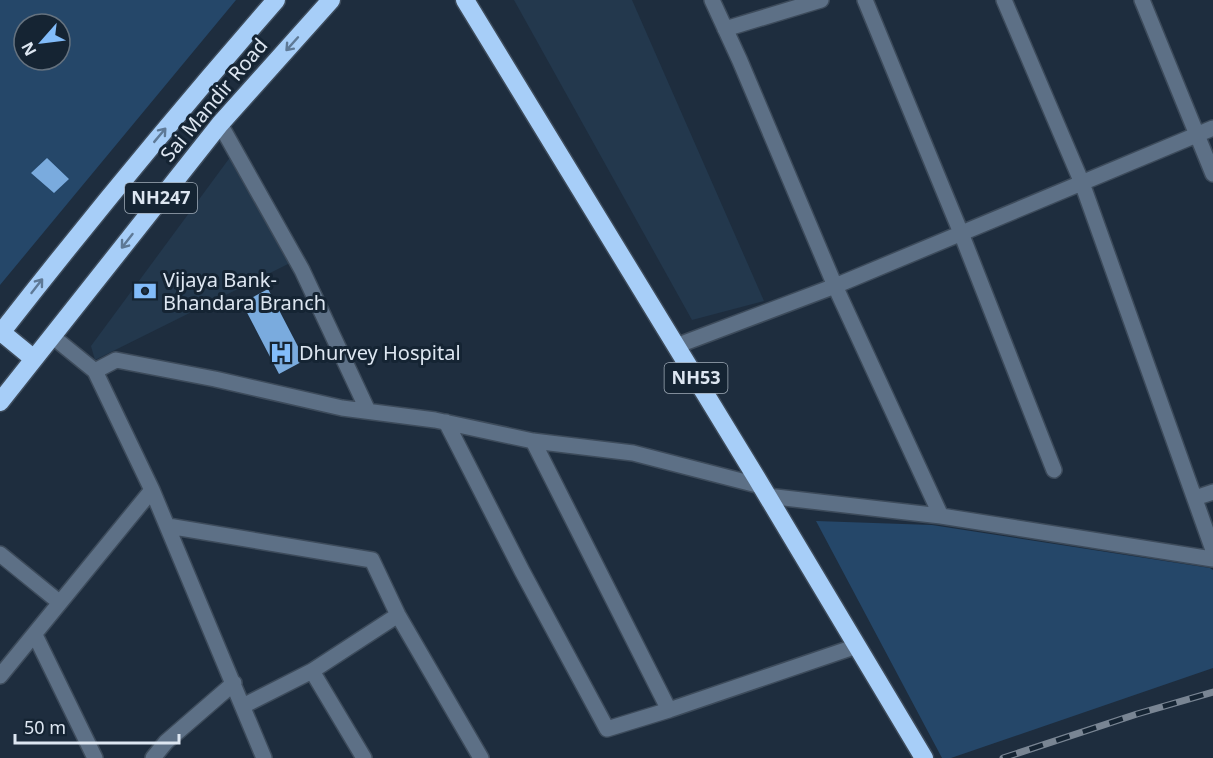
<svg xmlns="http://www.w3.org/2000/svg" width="1213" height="758" viewBox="0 0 1213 758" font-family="'Noto Sans',sans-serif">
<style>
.built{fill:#23384d}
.green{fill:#254769;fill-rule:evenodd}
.building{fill:#7aabde}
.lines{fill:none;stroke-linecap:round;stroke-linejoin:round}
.minor-casing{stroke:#3d4b5b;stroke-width:18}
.highway-casing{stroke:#3d4b5b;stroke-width:21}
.minor{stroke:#5d7086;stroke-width:15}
.highway{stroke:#a7cef8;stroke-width:18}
.rail-casing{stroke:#798593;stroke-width:7}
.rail{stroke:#152433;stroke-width:4.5;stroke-dasharray:14;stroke-linecap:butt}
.oneway{stroke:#5e7996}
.labels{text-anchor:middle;stroke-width:6;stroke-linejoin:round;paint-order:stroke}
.shield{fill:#152433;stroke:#a1acb8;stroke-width:1.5}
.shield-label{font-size:18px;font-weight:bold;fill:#dde6f1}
.street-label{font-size:20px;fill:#dde6f1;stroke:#152433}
.poi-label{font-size:20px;fill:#dde6f1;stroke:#152433;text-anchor:start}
</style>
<rect width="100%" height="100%" fill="#1e2d3e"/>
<path class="built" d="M514,0H632L764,301L692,320Z
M231,156L296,260L95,360L91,346Z"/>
<path class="green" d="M0,0H236L0,285ZM24,24H60V60H24Z
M816,521L932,525L1210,568L1213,570V668L951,758H942Z"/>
<path class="building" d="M47,158L69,179L54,193L31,173Z
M268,289L305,360L279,374L242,303Z"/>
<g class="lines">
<g class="minor-casing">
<path id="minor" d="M712,0L740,61L835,286L941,516
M865,0L961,233L1054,470
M1004,0L1082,183L1213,550
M1142,0L1213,174
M725,29L821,0
M220,124L302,270L368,411
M52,336L95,371L152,490L264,758
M676,346L835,286L1213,128
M95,371L116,360L215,379L342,408L435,420L533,441L633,453L761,486
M446,422L522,571L607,729L669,710
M533,441L669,710L857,646
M767,496L941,516L1213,559
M1195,498L1213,492
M168,526L372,560L398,615L481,758
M0,554L59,602
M35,635L95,758
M312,671L364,758
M0,676L152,490
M243,706L312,671L398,615
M153,758L166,742L234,683"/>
</g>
<g class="highway-casing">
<path id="highway" d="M465,0L756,477L924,758
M1,332L34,359
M0,334C89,220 181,109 276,0
M0,402L220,124L331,0"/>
</g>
<use href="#minor" class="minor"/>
<use href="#highway" class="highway"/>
<g class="rail-casing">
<path id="rail" d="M1003,758L1137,714L1213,692"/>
</g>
<use href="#rail" class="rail"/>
</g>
<defs><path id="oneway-shaft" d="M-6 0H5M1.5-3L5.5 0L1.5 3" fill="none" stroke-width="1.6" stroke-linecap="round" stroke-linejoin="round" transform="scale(1.5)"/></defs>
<g class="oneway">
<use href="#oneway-shaft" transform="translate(292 44) rotate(132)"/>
<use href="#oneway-shaft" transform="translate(160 135) rotate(-50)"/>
<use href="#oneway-shaft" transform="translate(127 241) rotate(128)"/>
<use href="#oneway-shaft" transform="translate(37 286) rotate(-52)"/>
</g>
<defs>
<g id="bank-bare" transform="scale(1.8)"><path d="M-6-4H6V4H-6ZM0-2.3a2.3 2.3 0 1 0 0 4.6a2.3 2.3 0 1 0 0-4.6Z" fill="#82bcfa" stroke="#152433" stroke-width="2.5" paint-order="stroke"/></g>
<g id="hospital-bare" transform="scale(1.8)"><path d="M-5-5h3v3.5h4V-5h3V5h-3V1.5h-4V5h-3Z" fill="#82bcfa" stroke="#152433" stroke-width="2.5" paint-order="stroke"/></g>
</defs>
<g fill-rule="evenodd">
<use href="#bank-bare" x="145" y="291"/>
<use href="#hospital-bare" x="281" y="353"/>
</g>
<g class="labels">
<g class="shield">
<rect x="125" y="183" width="72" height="30" rx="4.5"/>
<rect x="664.5" y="363" width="63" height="30" rx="4.5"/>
</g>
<g class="shield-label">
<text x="161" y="204">NH247</text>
<text x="696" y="384">NH53</text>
</g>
<g class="street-label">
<text transform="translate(214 100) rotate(-50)" y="7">Sai Mandir Road</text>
</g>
<g class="poi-label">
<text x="163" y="287">Vijaya Bank-<tspan x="163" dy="23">Bhandara Branch</tspan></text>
<text x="299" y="360">Dhurvey Hospital</text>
</g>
</g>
<g transform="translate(42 42) rotate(242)"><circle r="28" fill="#152433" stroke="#65727f" stroke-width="1.5"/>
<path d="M0-4.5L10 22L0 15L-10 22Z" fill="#82bcfa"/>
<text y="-9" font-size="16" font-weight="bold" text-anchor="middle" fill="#dde6f1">N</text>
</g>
<path d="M15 734v9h164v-9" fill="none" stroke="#dde6f1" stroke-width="3"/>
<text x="24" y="734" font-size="18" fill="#dde6f1" stroke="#152433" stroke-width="4.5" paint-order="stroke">50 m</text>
</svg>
